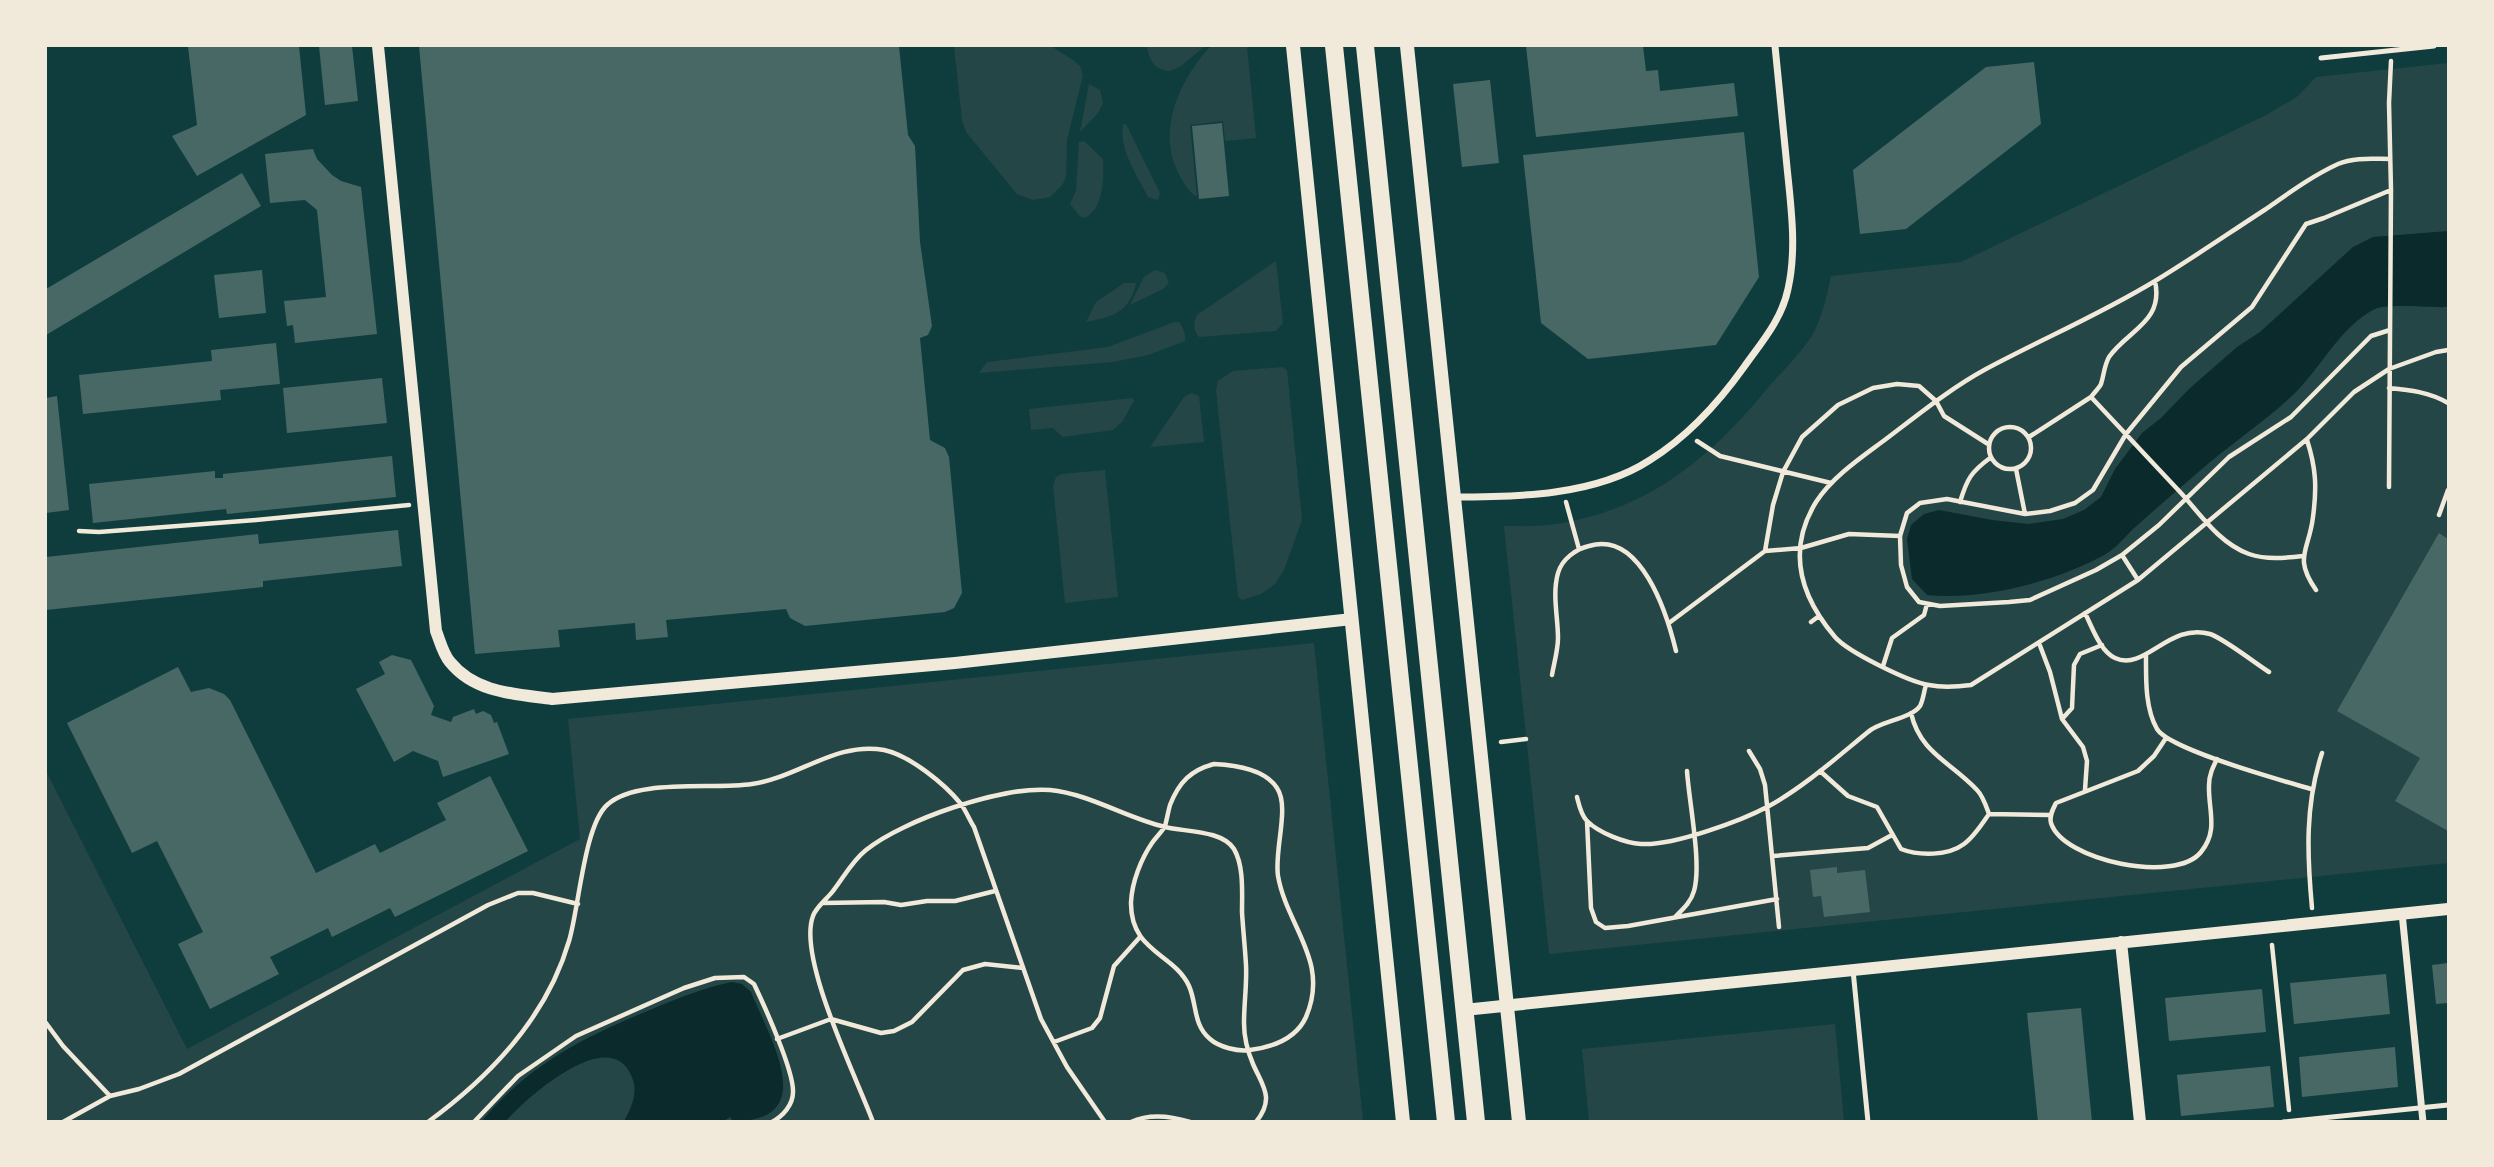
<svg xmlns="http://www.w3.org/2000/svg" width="2494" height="1167" viewBox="0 0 2494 1167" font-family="'IBM Plex Sans',sans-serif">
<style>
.green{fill:#244646}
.water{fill:#0a2a2b}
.building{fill:#486865}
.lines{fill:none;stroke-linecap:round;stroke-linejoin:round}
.path{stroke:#f1e9da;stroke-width:4.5}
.service{stroke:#f1e9da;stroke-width:5}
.minor{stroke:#f1e9da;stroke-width:7}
.tertiary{stroke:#f1e9da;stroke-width:12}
.secondary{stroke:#f1e9da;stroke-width:14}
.primary{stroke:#f1e9da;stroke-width:18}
</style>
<rect width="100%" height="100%" fill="#0f3d3e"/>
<path class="green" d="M954,46H1051L1073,60L1080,66L1083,75L1067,140L1066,176L1063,184L1050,197L1033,200L1017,194L966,132L962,120Z
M1147,46H1205L1181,66L1170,71C1154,70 1149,60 1147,46Z
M1211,46H1247L1256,138L1225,141L1223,121L1190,125L1197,197C1189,192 1185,185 1180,176C1155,133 1180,78 1211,46Z
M2448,63V863L1549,954L1504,526C1521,526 1540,527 1557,524C1649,509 1709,459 1767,389C1782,371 1803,352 1814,332C1823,314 1827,295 1831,276L1961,262L2266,115L2298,96L2316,77Z
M1089,84L1100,90L1103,103L1098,113L1080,132Z
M1126,124L1160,193L1158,200L1148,197C1137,175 1119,150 1123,125Z
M1084,141L1103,159C1104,178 1104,208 1085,218L1080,216L1070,204L1076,191L1079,142Z
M1276,261L1283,323L1276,331L1199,337C1193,329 1193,324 1197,315Z
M1155,270L1165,273L1169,283L1163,289L1130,305L1144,277Z
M1124,283H1136C1130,312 1113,317 1086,322L1096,302Z
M1174,322H1179C1183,327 1186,334 1185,341L1148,355L1113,362L979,373L987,362L1108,347Z
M1282,367L1287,370L1302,520L1284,570L1275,584L1261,594L1242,600L1238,596L1216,390L1218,381L1233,371Z
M1192,393L1199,396L1204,442L1150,447L1184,397Z
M1132,398L1134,400L1123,421L1113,430L1063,437L1053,428L1031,430L1029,409Z
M1105,470L1118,597L1065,603L1053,486L1056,477L1062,474Z
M1314,643L1363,1121H46V771L187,1049L580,839L568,719Z
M1835,1024L1844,1121H1589L1582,1049Z"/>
<path class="water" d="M2448,231V307C2430,308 2388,303 2375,309C2342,325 2321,367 2295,393C2268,419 2238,439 2209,463C2184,484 2158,507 2133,529C2124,538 2117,547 2106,554C2058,581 1982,601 1927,595L1912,579L1907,539L1911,525L1924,514L1939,510L1992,520L2028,524L2063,519L2084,510L2101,497L2115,469L2142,433L2161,418L2189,389L2237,347L2260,332L2353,247L2373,237Z
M732,982L742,984L751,992C769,1037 822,1122 733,1121L730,1117L723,1122L624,1121C632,1107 639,1091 631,1075C609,1024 526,1098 506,1121H482C526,1067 582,1038 645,1012C674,1000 702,988 732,982Z"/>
<path class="building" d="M188,46H299L306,115L197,176L172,136L197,125Z
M319,46H352L358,101L325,105Z
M419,46H899L908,135L915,146L920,242L932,326L928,335L920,338L930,440L945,448L949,457L962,593L954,608L945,612L805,626L790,618L786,609L666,620L668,637L636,640L635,623L558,630L560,647L475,654Z
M1526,46H1643L1646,71L1658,70L1660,91L1734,83L1738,116L1536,137Z
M2034,62L2041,124L1906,229L1860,234L1853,170L1986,67Z
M1490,80L1499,163L1462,167L1453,84Z
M1222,123L1229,196L1199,199L1192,126Z
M1744,132L1759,277L1716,345L1588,359L1541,323L1523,155Z
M313,149L317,159L332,175L341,181L361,187L377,334L295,343L293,325L287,326L284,301L326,297L317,210L305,200L270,203L265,154Z
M242,173L261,206L46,335V289Z
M262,270L266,313L219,318L214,275Z
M276,343L280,384L220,390L221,400L83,414L79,375L212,361L211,350Z
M382,378L387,423L287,433L283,388Z
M57,396L69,510L46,513V398Z
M392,456L396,497L227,514L226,509L93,523L89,484L215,471V478H223V474Z
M398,530L402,566L263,581V587L46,610V557L258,534L259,544Z
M2439,533L2448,539V831L2395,801L2420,758L2337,711Z
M392,655L411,660L434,706L431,715L451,722L453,717L474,709L476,714L483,711L491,715L494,723L497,722L509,754L443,777L438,761L413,751L394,762L356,689L385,674L379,662Z
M178,667L191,692L209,688L224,694L230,700L316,873L375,844L380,853L446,820L437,803L490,776L528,851L395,917L390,908L332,937L328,928L270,957L279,974L210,1009L178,944L203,932L157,841L132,853L67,723Z
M1837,867V873L1865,870L1870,912L1824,917L1821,896L1813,897L1810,870Z
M2448,963V1003L2436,1004L2432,965Z
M2386,974L2390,1014L2294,1024L2290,983Z
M2262,989L2266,1032L2169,1041L2165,998Z
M2081,1008L2092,1122H2038L2027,1013Z
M2395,1047L2398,1087L2302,1097L2299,1057Z
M2270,1066L2274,1107L2181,1116L2177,1075Z"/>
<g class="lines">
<path class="path" d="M2390,159C2373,159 2354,157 2338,164C2312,176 2289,193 2266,209C2229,233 2193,258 2155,281C2101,314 2042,339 1986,369C1951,388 1919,414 1886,439C1862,457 1833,476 1816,502C1786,551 1801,597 1835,637C1848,652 1909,682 1929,685C1943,688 1956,687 1971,685L2138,580L2307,439L2354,392L2389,369L2436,352L2448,350
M2155,281C2164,322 2128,330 2109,357C2104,366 2104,375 2101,384C2099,388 2094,393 2091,397C2121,429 2151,461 2181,493C2201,515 2219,543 2249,554C2266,560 2285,558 2303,556
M2390,330L2371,336L2291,417L2229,457L2159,525L2122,555L2096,570L2030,600L2009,602L1940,606L1919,602L1907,587L1901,565L1900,536L1907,513L1920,503L1947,499L2025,514L2050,511L2075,503L2093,490L2126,434L2181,367L2252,307L2306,224L2324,218L2391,190
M2389,388C2410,390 2429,392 2448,403
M1989 448a21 21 0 1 1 42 0a21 21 0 1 1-42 0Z
M2029,437L2091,397
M2307,440C2316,468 2317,487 2313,517C2309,551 2293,557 2316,590
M1697,441L1720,456L1831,483
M2016,469L2025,514
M2389,487L2391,190L2389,103L2391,61
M1566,502L1579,549
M1960,502C1967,479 1971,472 1990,458
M2439,515L2448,490
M79,531L99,532L256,520L409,505
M1765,551L1773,505L1783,472L1802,437L1838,405L1873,388L1897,384L1919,386L1936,401L1944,416L1988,444
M2122,555L2138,580
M2085,613C2092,627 2100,651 2115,658C2145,672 2169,622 2210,634C2223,638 2255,663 2269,672
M1811,622L1819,616
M1669,623L1765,551L1801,548L1849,534L1900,536
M2039,643L2050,672L2062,719L2083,747L2087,761L2085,790
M2146,656C2146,679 2145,708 2157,729C2170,750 2284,781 2311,789
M1883,666L1892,638L1924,615L1927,604
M1552,675C1554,663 1558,650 1558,638C1558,617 1552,594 1558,573C1562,559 1576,549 1589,546C1641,530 1667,614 1676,651
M1911,713C1920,753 1951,762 1977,790C1983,796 1986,806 1989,814L2050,815
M2063,718L2072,708L2074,665L2080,654L2102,645
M2166,738L2154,756L2138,771L2056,803C2053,809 2049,816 2051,823C2063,861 2176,884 2201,852C2219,830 2208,810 2209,785C2209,775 2213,767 2217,759
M1501,742L1526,739
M1749,751L1760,769L1765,785L1779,927
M1214,764C1234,765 1265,769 1277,788C1290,807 1274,850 1278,876C1287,927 1330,961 1306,1017C1296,1039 1273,1047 1250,1050C1238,1052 1219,1047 1210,1039C1193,1025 1197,1004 1189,986C1174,953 1130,952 1131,902C1132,882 1141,859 1152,843C1156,837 1162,832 1165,826C1167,819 1168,812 1170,805C1179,782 1191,770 1214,764Z
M1820,771L1848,796L1877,807L1901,849C1919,856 1948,856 1964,844C1974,837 1982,824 1989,814
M1577,797C1579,805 1581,815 1587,821C1599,833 1625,843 1641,844C1673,846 1741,821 1769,806C1805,786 1836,758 1868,732C1880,721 1911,719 1920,706C1923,701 1924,691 1926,685
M1587,821L1591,908L1596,922L1605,928L1628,926L1777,899
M1773,856L1868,848L1892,835
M823,903L884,902L901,905L927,901H955L995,891
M2312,908C2307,854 2305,805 2322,753
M1675,917C1683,909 1691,902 1694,891C1702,864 1689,802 1687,771
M2272,945L2289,1110
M46,1023L63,1046L110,1096L63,1122
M777,1039L831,1019L881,1033L894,1031L912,1022L963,970L985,964L1023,968
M1054,1042L1092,1028L1100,1018L1114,966L1140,937
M110,1096L139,1089L179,1074L488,905L518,893H533L578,904
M428,1122C491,1076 547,1017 569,941C579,908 584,826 607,805C636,778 713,790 752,784C797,778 837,741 884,750C909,755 945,784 961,804C966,811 969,819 974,827L1041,1019L1067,1067L1105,1122
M474,1122L518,1076L576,1036L684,988L715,978L744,977L754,984C764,1005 794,1071 793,1092C793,1105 783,1116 772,1122
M873,1122C857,1078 797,958 813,916C816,907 827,899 833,891C844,877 852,861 866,850C903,820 1002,786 1050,790C1090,794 1126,818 1165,827C1185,832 1222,830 1234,849C1244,866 1242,893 1242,912C1243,929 1245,947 1246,965C1247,984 1244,1003 1244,1023C1244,1037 1247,1050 1253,1064C1263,1087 1275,1098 1256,1122
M1131,1122C1150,1113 1171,1116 1190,1122"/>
<path class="service" d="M2321,58L2434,46
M1853,970L1868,1122
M2283,1122L2448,1105"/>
<path class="minor" d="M1454,497C1517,497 1595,496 1650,460C1687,437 1719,402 1744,367C1761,343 1782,319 1788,289C1797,249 1791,207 1787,167C1783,127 1779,86 1775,46
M2402,913L2423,1122"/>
<path class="tertiary" d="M378,46L436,631C440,641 443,654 450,662C475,693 515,694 552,699L955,663L1352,619
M2121,942L2140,1122
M1464,1010L2448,909"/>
<path class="secondary" d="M1293,46L1403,1122
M1407,46L1519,1122"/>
<path class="primary" d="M1334,46L1446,1122
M1365,46L1476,1122"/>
</g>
<rect width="2494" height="1167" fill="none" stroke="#f1e9da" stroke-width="94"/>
</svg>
